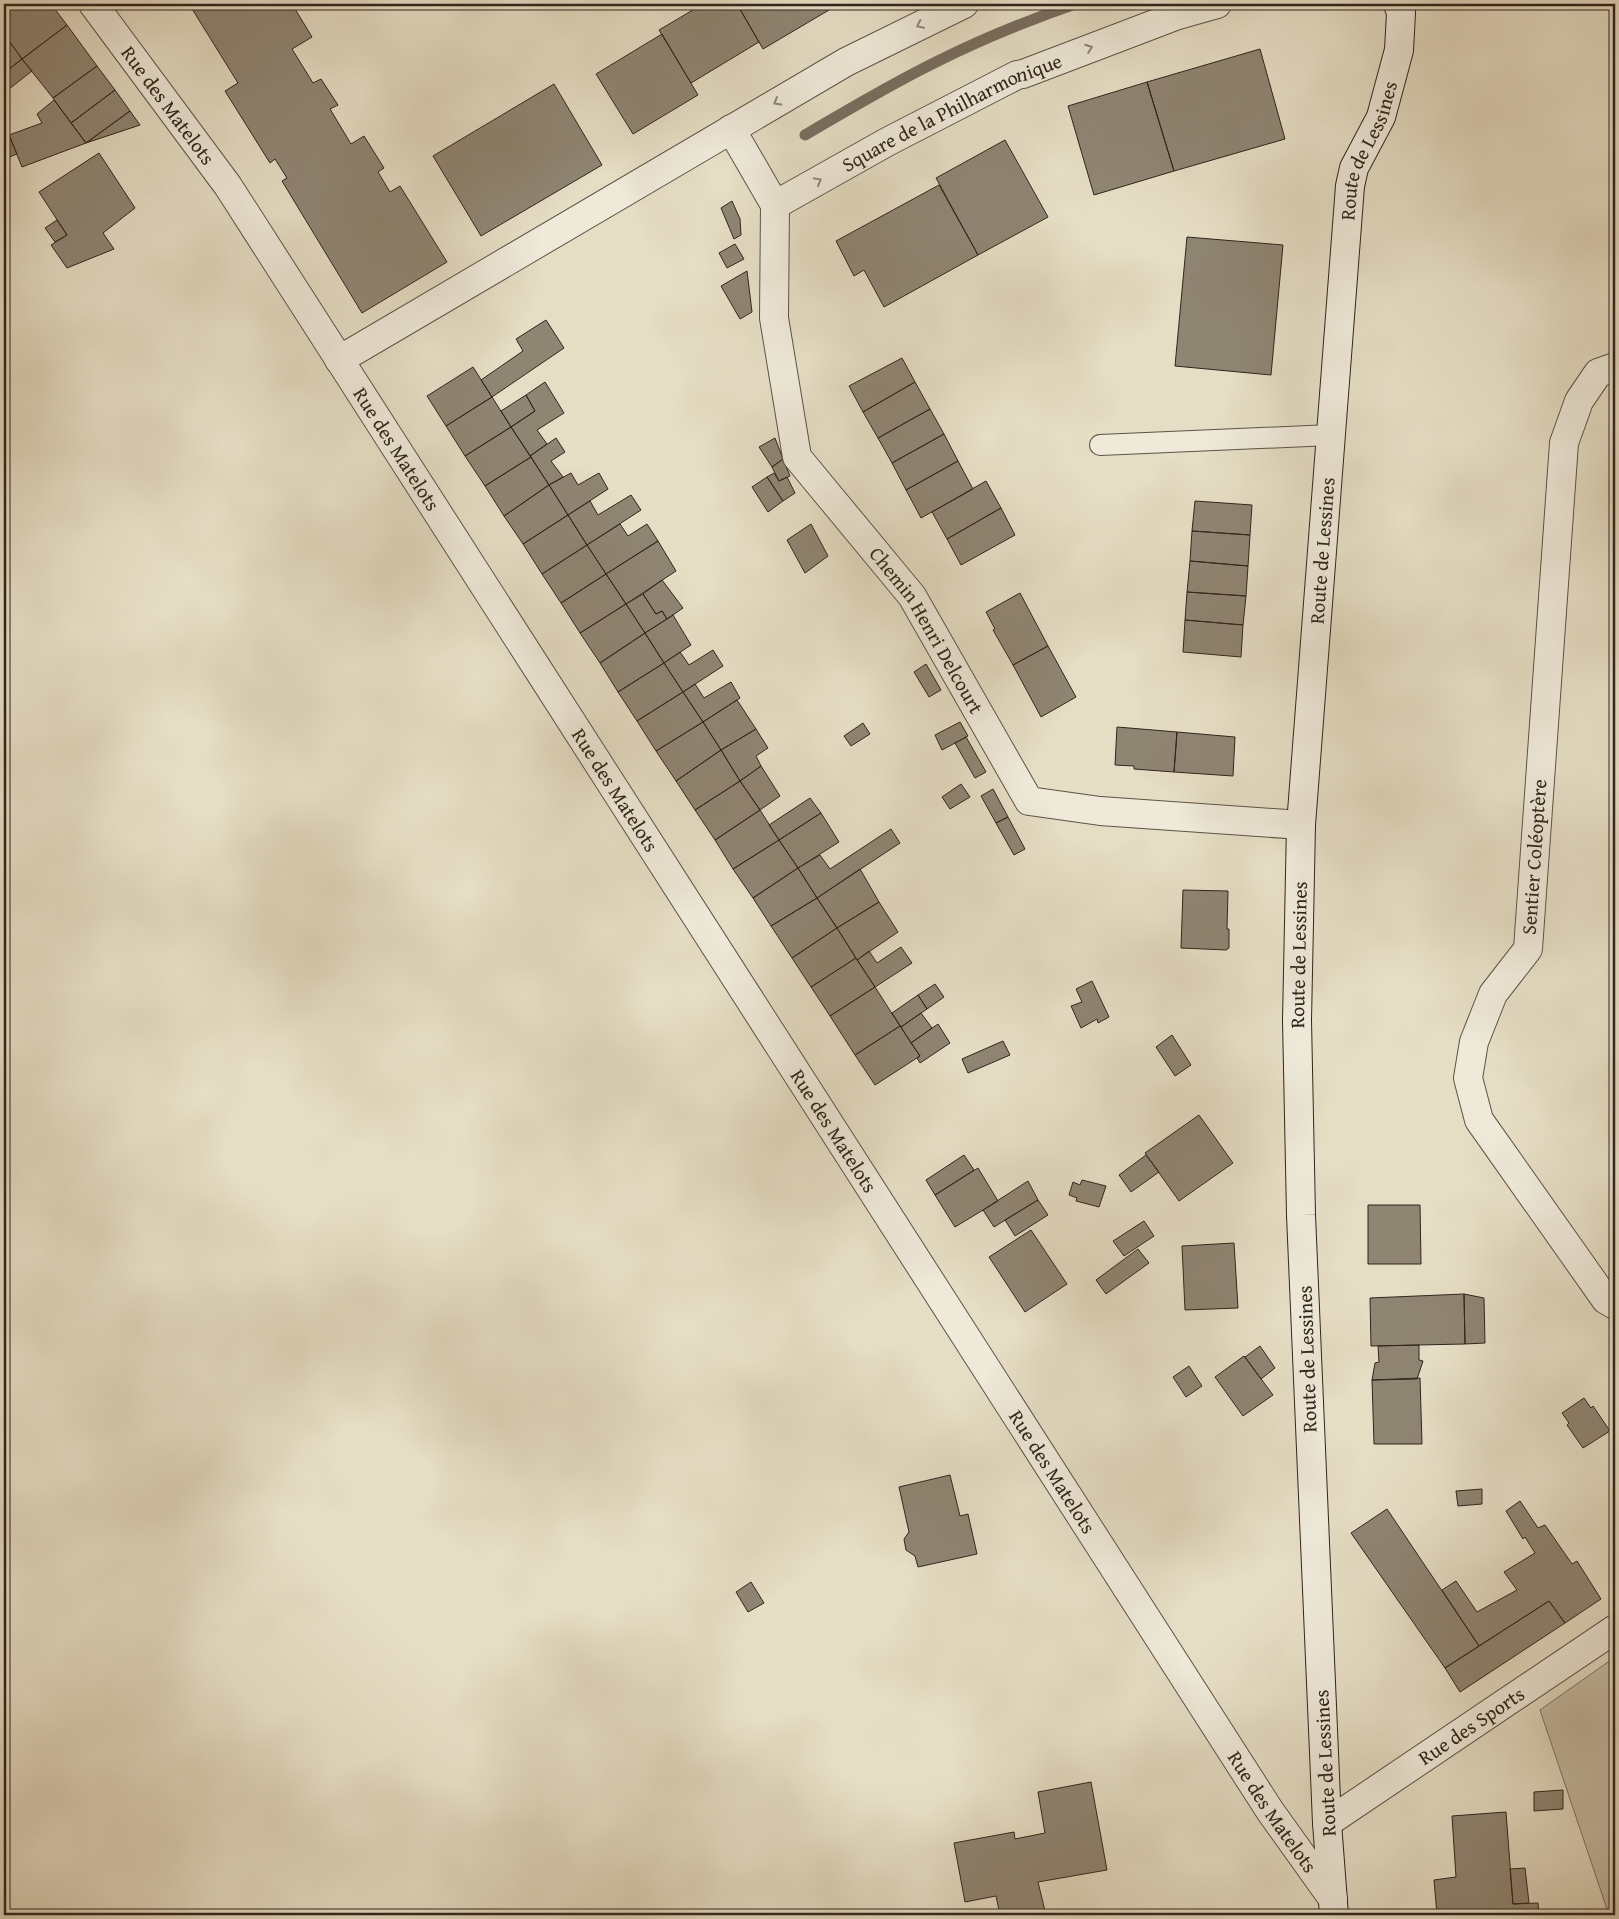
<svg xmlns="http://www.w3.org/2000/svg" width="1619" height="1919" viewBox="0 0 1619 1919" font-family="'Gentium Book Plus',serif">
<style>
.green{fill:#c6bea7;stroke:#7c7262}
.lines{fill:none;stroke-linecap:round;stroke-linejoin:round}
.stream{stroke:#786e5f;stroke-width:11}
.building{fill:#8f8573;stroke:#31251c}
.service-casing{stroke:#5e5346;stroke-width:22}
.minor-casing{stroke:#5e5346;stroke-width:30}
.tertiary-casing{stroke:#5e5346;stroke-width:30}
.secondary-casing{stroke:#31251c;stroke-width:30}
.service{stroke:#eee9d9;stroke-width:20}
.minor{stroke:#eee9d9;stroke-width:28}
.tertiary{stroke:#eee9d9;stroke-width:28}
.secondary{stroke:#eee9d9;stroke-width:28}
.oneway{stroke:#90877a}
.labels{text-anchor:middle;stroke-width:4;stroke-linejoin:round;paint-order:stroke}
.street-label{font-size:20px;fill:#31251c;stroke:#eee9d9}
</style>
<rect width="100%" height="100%" fill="#e5ddc4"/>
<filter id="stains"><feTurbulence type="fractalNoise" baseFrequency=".004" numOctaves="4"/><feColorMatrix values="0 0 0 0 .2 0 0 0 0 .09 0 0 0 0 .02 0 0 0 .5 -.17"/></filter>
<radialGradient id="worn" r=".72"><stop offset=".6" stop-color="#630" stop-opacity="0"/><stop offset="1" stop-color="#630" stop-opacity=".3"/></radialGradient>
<path class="green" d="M1615,1657V1915H1609L1540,1710Z"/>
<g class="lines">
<path class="stream" d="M805,135C849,109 893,83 938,61C982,39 1029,20 1075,4"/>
</g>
<path class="building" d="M6,4H51L67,25L22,59L4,34V6Z
M189,4H292L312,37L292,49L313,83L321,79L338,105L330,109L351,144L364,136L384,168L378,172L390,192L400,186L447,262L362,313L282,181L287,178L275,159L270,163L225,91L238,83Z
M703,4H737L759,42L691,83L659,30Z
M737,4H825L829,10L763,49Z
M67,25L97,66L53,98L22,59Z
M662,34L698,95L633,134L596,74Z
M10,42L22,59L4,73V47Z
M1260,49L1285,139L1174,171L1147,82Z
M22,59L32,71L4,93V73Z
M97,66L115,90L71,123L53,98Z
M1147,82L1174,171L1094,195L1068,106Z
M554,84L602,165L481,236L433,156Z
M115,90L130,111L86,143L71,123Z
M54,100L86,143L22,167L9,135L42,123L37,114Z
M130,111L140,125L86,143Z
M9,135L17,154L4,159V136Z
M1005,140L1048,217L978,255L936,178Z
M99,153L135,208L103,233L114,249L67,268L51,245L67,235L39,192Z
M939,185L978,255L884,307L864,270L854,276L836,241Z
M732,201L740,219L741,235L734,239L721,208Z
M57,220L67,235L55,242L45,228Z
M1187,237L1283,245L1271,375L1175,366Z
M735,244L744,259L727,268L719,253Z
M747,271L752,312L740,319L721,286Z
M546,320L564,348L492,397L481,380L523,351L516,339Z
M902,358L915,382L863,412L849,386Z
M473,367L492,397L446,426L427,396Z
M545,382L564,413L537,430L547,444L530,456L511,427L535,411L526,395Z
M915,382L930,409L878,438L863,412Z
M526,395L535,411L511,427L501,411Z
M492,397L511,427L465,456L446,426Z
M930,409L944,434L892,463L878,438Z
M511,427L531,457L485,486L465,456Z
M944,434L958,461L906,490L892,463Z
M556,438L565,452L551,461L563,477L549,485L530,456Z
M775,438L783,459L772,467L759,447Z
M531,457L549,485L504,516L485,486Z
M783,459L790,476L779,481L772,467Z
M958,461L973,489L921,518L906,490Z
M571,473L578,485L599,473L608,489L568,515L549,485Z
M774,473L779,481L787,477L795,493L783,501L767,477Z
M767,477L783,501L768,512L752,487Z
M986,481L1001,508L947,539L932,512Z
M549,485L568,515L523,544L504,516Z
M631,495L641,510L587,545L568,515L590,501L598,515Z
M1195,501L1252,505L1250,535L1192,531Z
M1001,508L1015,535L961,565L947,539Z
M568,515L587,545L542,574L523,544Z
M620,524L628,536L647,524L658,541L606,574L587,545Z
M811,524L828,556L805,573L787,540Z
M1192,531L1250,535L1248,566L1190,561Z
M658,541L676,571L626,604L606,574Z
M587,545L606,574L561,603L542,574Z
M1190,561L1248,566L1246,596L1187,592Z
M606,574L626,604L580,633L561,603Z
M662,580L683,608L667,619L662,611L656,614L643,594Z
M1187,592L1246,596L1243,625L1185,620Z
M1020,593L1048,646L1013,665L993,630L995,629L986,612Z
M643,594L656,614L662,611L667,619L645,633L626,604Z
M626,604L645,633L600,663L580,633Z
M673,615L691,645L664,663L645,633Z
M1185,620L1243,625L1241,657L1183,652Z
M645,633L664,663L618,692L600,663Z
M1048,646L1076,697L1041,717L1013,665Z
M713,650L723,666L683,692L664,663L680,652L689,665Z
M664,663L683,692L637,721L618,692Z
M926,664L941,690L929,697L914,672Z
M731,682L740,698L703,722L683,692L695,684L704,698Z
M683,692L703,722L656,751L637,721Z
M737,700L756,729L721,750L703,722Z
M703,722L721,750L676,781L656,751Z
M960,722L968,736L942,750L935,735Z
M863,723L870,734L851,746L844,736Z
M1117,727L1177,732L1174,772L1134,769V766L1115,765Z
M756,729L768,748L756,756L761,766L740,781L721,750Z
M1177,732L1235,737L1233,776L1174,772Z
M966,737L986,772L975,778L955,743Z
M721,750L740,781L695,810L676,781Z
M761,766L780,796L760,810L740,781Z
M740,781L760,810L715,840L695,810Z
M961,784L970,797L950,809L942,797Z
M993,789L1008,817L996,823L981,796Z
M810,798L821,813L779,840L769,825Z
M760,810L779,840L733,869L715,840Z
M821,813L839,842L798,868L779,840Z
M1008,817L1025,849L1014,855L996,823Z
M891,829L900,843L817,898L798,868L820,855L830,869Z
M779,840L798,868L753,898L733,869Z
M798,868L817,898L771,926L753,898Z
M860,869L879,902L837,928L817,898Z
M1183,890L1228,891L1227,929H1229V948L1226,950L1181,948Z
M817,898L837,928L792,958L771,926Z
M879,902L898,932L857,960L837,928Z
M837,928L856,958L811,987L792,958Z
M901,947L912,963L875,987L857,960L869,951L877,963Z
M856,958L875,987L830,1016L811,987Z
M1092,981L1109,1017L1098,1023L1097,1019L1081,1028L1071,1006L1082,1002L1076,989Z
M935,984L944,997L927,1009L918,995Z
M875,987L900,1026L855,1055L830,1016Z
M918,995L927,1009L901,1027L892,1013Z
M921,1013L932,1028L911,1043L901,1027Z
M938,1024L950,1043L920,1063L917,1058L920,1056L911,1043Z
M900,1026L920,1056L875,1085L855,1055Z
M1172,1035L1191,1065L1175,1076L1156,1047Z
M1003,1041L1010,1055L968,1073L962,1059Z
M1199,1115L1233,1163L1179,1201L1145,1153Z
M964,1155L974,1170L935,1195L926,1180Z
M1146,1155L1159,1172L1131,1192L1119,1175Z
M978,1168L998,1201L955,1227L935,1195Z
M1082,1180L1106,1186L1099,1207L1076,1201L1077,1198L1069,1195L1073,1182L1080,1185Z
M1028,1181L1038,1200L994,1227L983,1210Z
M1038,1200L1048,1215L1015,1236L1005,1220Z
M1368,1205H1420L1421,1264H1368Z
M1144,1221L1154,1236L1124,1256L1113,1241Z
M1031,1230L1067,1284L1025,1312L989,1257Z
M1234,1243L1238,1308L1185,1310L1182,1246Z
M1138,1249L1149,1263L1106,1294L1096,1280Z
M1464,1294L1465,1344L1371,1346L1370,1298Z
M1464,1294L1484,1298L1485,1343L1465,1344Z
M1419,1345V1360L1423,1361L1417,1379L1372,1380L1375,1363L1379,1362L1378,1346Z
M1260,1346L1275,1368L1261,1379L1245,1357Z
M1244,1356L1273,1395L1243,1416L1215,1377Z
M1189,1366L1202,1386L1186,1397L1173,1377Z
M1420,1378L1422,1444H1374L1372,1380Z
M1584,1398L1591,1408L1593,1406L1610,1431L1583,1448L1567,1425L1569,1423L1562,1413Z
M950,1475L960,1516L968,1514L977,1554L918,1567L915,1556L906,1550L904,1539L909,1532L899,1487Z
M1482,1489V1504L1458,1506L1456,1491Z
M1520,1501L1538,1528L1545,1525L1572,1564L1577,1561L1601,1599L1565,1623L1549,1601L1479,1646L1442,1590L1456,1581L1477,1612L1517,1590L1504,1572L1535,1553L1525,1537L1523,1539L1506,1511Z
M1387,1509L1479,1646L1445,1668L1351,1533Z
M751,1582L764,1603L748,1612L736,1592Z
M1549,1601L1565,1623L1460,1692L1445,1668Z
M1091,1782L1107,1870L1038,1882L1046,1915H1000L996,1896L965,1902L954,1843L1014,1832L1015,1839L1045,1833L1038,1792Z
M1563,1790V1809L1534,1811V1792Z
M1506,1812L1513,1904L1538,1903L1539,1915H1437L1434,1880L1456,1877L1452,1816Z
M1525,1868L1529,1903L1513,1904L1510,1869Z"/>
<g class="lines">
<g class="service-casing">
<path id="service" d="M1100,445L1331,435"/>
</g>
<g class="minor-casing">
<g id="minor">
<path d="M731,129L775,205"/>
<path id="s1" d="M775,205L774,318L797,457L912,596L1029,801L1100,811L1301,825"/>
<path id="s2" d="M775,205L887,142L1017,75L1023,74L1178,15L1217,4"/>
<path d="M339,360L846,62L964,4"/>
<path d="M1615,367L1598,373L1579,401L1564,443L1528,949L1493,994L1474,1042L1468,1078L1479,1120L1606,1300L1615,1305"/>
<path id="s3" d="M1327,1823L1615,1629"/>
</g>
</g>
<g class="tertiary-casing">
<g id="tertiary">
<path id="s4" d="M93,4L228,186L1270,1811L1333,1899"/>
</g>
</g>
<g class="secondary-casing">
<g id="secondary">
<path id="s5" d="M1334,1915L1327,1823L1301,1215L1297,1020L1301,825L1350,186L1354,168L1381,117L1399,50L1401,13L1398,4"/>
</g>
</g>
<use href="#service" class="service"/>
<use href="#minor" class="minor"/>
<use href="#tertiary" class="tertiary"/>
<use href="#secondary" class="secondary"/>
</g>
<defs><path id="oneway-chevron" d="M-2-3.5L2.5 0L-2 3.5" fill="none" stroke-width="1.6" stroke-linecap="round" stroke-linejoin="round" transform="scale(1.25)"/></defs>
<g class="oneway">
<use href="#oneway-chevron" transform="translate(920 25) rotate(154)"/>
<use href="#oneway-chevron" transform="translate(1089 48) rotate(-20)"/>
<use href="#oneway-chevron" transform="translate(777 102) rotate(150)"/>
<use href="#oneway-chevron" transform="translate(818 181) rotate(-29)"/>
</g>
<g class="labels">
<g class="street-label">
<text dy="7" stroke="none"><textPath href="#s4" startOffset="126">Rue des Matelots</textPath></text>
<text dy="7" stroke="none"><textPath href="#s2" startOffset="200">Square de la Philharmonique</textPath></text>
<text dy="7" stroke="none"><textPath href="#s5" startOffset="1771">Route de Lessines</textPath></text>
<text dy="7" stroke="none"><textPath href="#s4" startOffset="539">Rue des Matelots</textPath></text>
<text dy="7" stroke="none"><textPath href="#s5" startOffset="1366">Route de Lessines</textPath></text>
<text dy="7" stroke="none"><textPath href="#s1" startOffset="471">Chemin Henri Delcourt</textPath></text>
<text dy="7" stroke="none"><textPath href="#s4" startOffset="944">Rue des Matelots</textPath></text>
<text transform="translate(1534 857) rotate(-86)" y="7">Sentier Coléoptère</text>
<text dy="7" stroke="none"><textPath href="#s5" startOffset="961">Route de Lessines</textPath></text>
<text dy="7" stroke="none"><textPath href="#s4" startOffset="1349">Rue des Matelots</textPath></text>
<text transform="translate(1307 1359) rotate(-92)" y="7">Route de Lessines</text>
<text dy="7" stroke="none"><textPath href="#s4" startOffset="1754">Rue des Matelots</textPath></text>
<text dy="7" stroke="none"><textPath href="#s3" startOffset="174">Rue des Sports</textPath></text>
<text transform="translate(1325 1763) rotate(-93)" y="7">Route de Lessines</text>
<text dy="7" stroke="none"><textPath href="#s4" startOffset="2159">Rue des Matelots</textPath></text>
</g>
</g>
<rect width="1619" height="1919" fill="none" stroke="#e5ddc4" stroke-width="20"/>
<rect x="5" y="5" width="1609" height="1909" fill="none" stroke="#31251c" stroke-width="2.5"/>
<rect x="10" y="10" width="1599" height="1899" fill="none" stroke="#31251c"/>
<rect width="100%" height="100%" filter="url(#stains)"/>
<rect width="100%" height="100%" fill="url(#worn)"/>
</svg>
